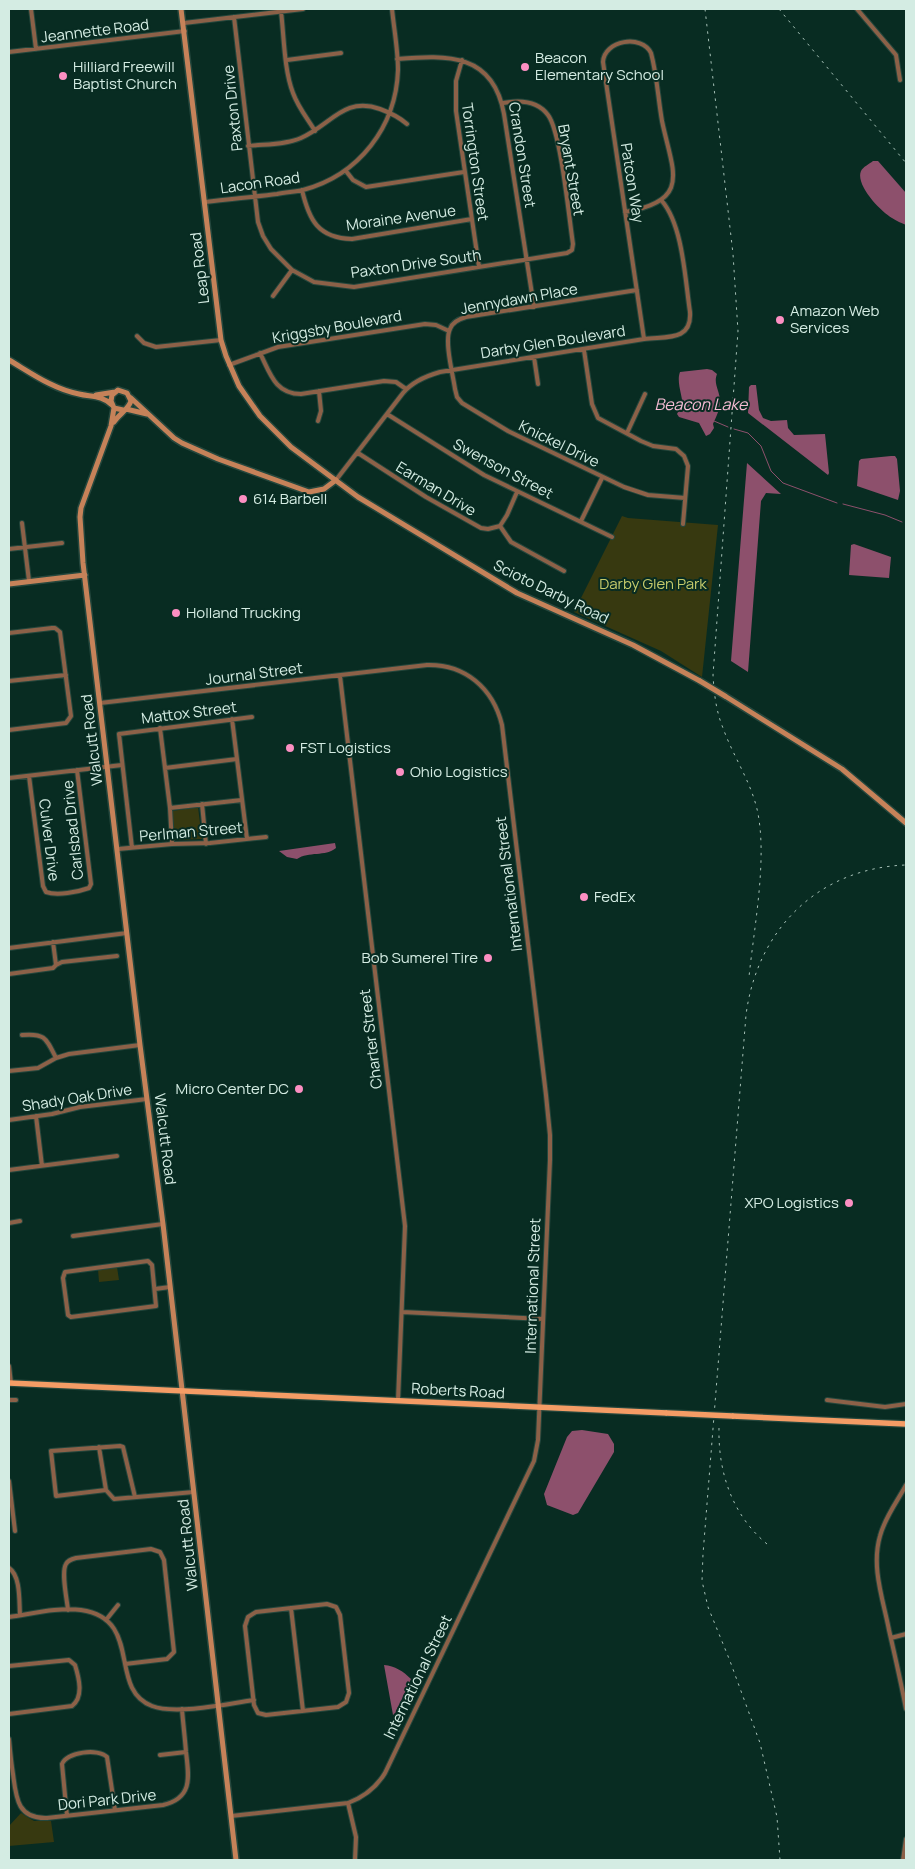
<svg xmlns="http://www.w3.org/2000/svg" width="915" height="1869" viewBox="0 0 915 1869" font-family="Manrope,sans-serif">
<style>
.green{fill:#373910}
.water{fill:#8d506c}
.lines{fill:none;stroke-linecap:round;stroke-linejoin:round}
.stream{stroke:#8d506c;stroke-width:1}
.street-casing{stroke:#25473d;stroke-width:6}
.secondary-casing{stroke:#25473d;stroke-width:8}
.primary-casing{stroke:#25473d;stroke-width:8}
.street{stroke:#8c6148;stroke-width:4}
.secondary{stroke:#c68259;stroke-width:5}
.primary{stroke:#f49c65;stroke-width:5.5}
.rail{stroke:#a5c0b6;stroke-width:1;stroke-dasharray:2.5 5;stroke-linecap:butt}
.secondary-bridge-casing{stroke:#25473d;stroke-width:8;stroke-linecap:butt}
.primary-bridge-casing{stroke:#25473d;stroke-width:8;stroke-linecap:butt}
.secondary-bridge{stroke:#c68259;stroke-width:5}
.primary-bridge{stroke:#f49c65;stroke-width:5.5}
.poi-dot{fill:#fc8fc2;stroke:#082c22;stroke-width:2}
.labels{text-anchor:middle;stroke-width:4;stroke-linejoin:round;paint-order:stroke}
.street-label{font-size:15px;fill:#d4ece3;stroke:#082c22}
.poi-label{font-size:15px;fill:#d4ece3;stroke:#082c22;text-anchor:start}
.park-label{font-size:15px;fill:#c5ca6b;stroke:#082c22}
.water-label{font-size:16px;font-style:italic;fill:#f5bcd4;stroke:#082c22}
</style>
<rect width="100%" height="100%" fill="#082c22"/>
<path class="green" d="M622,516L628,518L718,525L702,677L661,651L574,612Z
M198,807L202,839L175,840L172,811Z
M117,1267L119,1280L99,1282L98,1269Z
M21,1813L34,1821H51L54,1842L9,1846V1826Z"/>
<path class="water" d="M873,161H878L906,193V225C902,223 896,221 892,218C881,212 855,185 861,171C863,167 869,164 873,161Z
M707,369L712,370L717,374C713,384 720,391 720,401C720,410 716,417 713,424L714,428L710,434L706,436L699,423L679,417L677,414L679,410L683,408C683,397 676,382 680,372Z
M751,385H756L759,410L763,418L771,421L787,420L788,428L794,435L825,434L829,473L828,475L748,413L749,387Z
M891,456H895L897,459L900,491L898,500L857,486L859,461L861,459Z
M747,463L781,494L766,493L761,501L748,672L731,661Z
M854,544L891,557L889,578L849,575L851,545Z
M335,843L336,848C325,857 309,851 297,859L287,857L279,851Z
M582,1430L608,1434L614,1444V1452L578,1513L573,1515L547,1505L544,1494L567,1437L572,1431Z
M384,1665C395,1666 403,1671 411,1679L396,1712L393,1715Z"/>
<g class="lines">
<path class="stream" d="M714,421L728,427
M734,429L748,433L761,446L771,471L783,483L837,503
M843,504L885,515L902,522"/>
<g class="street-casing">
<path id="street" d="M31,9L36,49
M857,9L896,55L900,80
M281,11C284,36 284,70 293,93C298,107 307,118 315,131
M234,17L258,222L263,236L271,249L292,270L314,282L354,287L567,253L572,250L573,244C569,218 561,132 548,115C537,100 519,100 503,103
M184,23L303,9
M9,52L185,31
M397,59C448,55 493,53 504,114L534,307
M287,60L341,53
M462,60L456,81V111L479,267
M248,146C265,144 285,145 301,138C331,125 344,96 380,109C391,113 399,117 407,124
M346,171L353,180L366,187L464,172
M302,190C309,220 318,238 352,239L472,219
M205,202C229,199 253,197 277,194C286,192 295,192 303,190C359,175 396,127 398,70C398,50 394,29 392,9
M625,212C693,201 672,170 662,121C658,98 657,75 651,53C642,34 604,40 603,62L644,339
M637,290L466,317C459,319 452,322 450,329C444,341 453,375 455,389L457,397L462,403L508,431L624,487L648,495L685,498
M273,296L292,270
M137,336L144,343L156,347L221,340
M584,350L592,404L598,418L641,441L653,446L676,449L684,456L688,466L683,524
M260,353C270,373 275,394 301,394L384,381L396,382L406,389
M534,357L538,384
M229,365L278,347L425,324L436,325L449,331
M387,414L484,475L612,537
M318,421L321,411L319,391
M627,433L645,394
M358,453L426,497L481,528L488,529L500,526L507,515L517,492
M336,480L403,393C412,382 426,376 440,372L644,339C665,336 692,342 690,312C685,279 683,226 662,201
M581,521L602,478
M22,523L29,581
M500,526L511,542L564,571
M9,549L62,543
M9,633L52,628H55L60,632L71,716L66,723L9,730
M340,676L405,1226L398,1401
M9,681L66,675
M100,703L427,665C465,664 493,688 502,725L546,1095L550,1135V1160L538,1440L534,1461L385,1773C376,1788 364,1797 348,1803L231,1816
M232,719L247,839
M160,728L170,808L172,844
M165,768L237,759
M29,776L43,886L46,892C57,896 78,892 89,888L91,884L77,770
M9,778L122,765
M202,804L206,844
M170,808L242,800
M132,848L119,734L252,717
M118,849L172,844L210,843L266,837
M9,948L127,933
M56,965L62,962L117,956
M9,974L53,968L56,965L53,942
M22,1035C45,1033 46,1038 56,1058
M9,1071L38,1068L56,1058L69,1054L140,1045
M36,1116L42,1166
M9,1120L52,1114L80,1107L147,1099
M9,1170L117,1156
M9,1223L20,1221
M73,1236L163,1224
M148,1261L152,1265L156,1306L71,1317L68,1315L63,1278L65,1272Z
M155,1289L170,1287
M402,1312L543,1319
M9,1366L11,1383
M9,1400H16
M827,1400L885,1407L906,1404
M99,1447L106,1490L114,1499L194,1492
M9,1481L15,1531
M906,1485C897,1502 885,1517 880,1536C871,1567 883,1599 889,1630C895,1656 901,1682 906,1709
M106,1490L56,1496L51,1451L120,1446L123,1447L135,1497
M9,1568C21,1576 19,1602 20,1615
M327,1604L336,1607L340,1615L349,1693L346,1702L338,1707L266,1715L258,1713L254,1705L245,1626L248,1617L256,1612Z
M291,1608L303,1711
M68,1610C67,1600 61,1572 66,1564C68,1560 72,1559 76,1558L151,1549L160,1552L164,1560L174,1652L167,1659L125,1664
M9,1617C31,1614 59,1607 81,1610C144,1619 107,1689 152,1706C175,1715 228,1704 254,1700
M106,1620L118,1605
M891,1638L906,1634
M9,1666L69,1660L75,1665C79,1678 84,1697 72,1706L9,1714
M9,1739C10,1750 11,1762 13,1774C16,1797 17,1819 47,1818L163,1805C193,1798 189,1777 186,1752C185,1738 183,1723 182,1709
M160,1755L186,1752
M348,1803L356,1837L355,1860
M67,1816L62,1764C67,1752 98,1748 107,1757L115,1810
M903,1860L906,1839"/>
</g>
<g class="secondary-casing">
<path id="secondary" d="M181,9L221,340L226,356L239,386L260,416L291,447L358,497L517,593L633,645L700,681
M9,360C31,373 53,389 79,394C91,397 102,395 112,405
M96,395L115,392
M131,398L174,438L182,443L218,459L309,492L324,489L336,480
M114,408L111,426L81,508L80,517L83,563L140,1045L163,1224L236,1860
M126,409L147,414
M114,422C119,414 128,410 131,401L127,393L118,390L112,395L111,401L114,408L123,410
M9,584L85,575
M725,696L842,769L906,823"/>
</g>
<g class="primary-casing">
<path id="primary" d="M9,1383L667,1413
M732,1416L906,1424"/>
</g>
<use href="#street" class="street"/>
<use href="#secondary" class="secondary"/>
<use href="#primary" class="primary"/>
<path class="rail" d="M705,9L733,254L738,331L713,675C714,693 716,711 723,728C733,756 750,780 757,809C768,857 754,927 749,977
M779,9L906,163
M719,1428C718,1472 732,1515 767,1544
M780,1860L777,1817L760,1743L730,1661L708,1607L702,1581L703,1554L746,1015C757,929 819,868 906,865"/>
<g class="secondary-bridge-casing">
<path id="secondary-bridge" d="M700,681L725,696"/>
</g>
<g class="primary-bridge-casing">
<path id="primary-bridge" d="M667,1413L732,1416"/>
</g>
<use href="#secondary-bridge" class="secondary-bridge"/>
<use href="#primary-bridge" class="primary-bridge"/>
</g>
<g class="poi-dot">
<circle cx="525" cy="67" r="5"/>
<circle cx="63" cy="76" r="5"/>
<circle cx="780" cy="320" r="5"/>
<circle cx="243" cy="499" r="5"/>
<circle cx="176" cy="613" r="5"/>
<circle cx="290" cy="748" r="5"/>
<circle cx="400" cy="772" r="5"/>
<circle cx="584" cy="897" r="5"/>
<circle cx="488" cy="958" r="5"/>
<circle cx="299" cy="1089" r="5"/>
<circle cx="849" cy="1203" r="5"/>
</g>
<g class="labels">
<g class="street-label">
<text transform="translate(95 31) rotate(-7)" y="5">Jeannette Road</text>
<text transform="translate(233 108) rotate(-96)" y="5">Paxton Drive</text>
<text transform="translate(522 155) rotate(81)" y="5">Crandon Street</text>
<text transform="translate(475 162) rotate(82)" y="5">Torrington Street</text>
<text transform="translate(571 170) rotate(80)" y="5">Bryant Street</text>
<text transform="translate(260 183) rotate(-8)" y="5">Lacon Road</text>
<text transform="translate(632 183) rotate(81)" y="5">Patcon Way</text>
<text transform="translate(401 218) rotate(-8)" y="5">Moraine Avenue</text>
<text transform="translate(416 264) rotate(-8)" y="5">Paxton Drive South</text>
<text transform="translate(200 268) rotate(-97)" y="5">Leap Road</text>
<text transform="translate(519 299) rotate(-10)" y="5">Jennydawn Place</text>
<text transform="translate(337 327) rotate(-10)" y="5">Kriggsby Boulevard</text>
<text transform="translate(553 342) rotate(-9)" y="5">Darby Glen Boulevard</text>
<text transform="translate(559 444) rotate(26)" y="5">Knickel Drive</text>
<text transform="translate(503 469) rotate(28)" y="5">Swenson Street</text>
<text transform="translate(436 489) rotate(31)" y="5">Earman Drive</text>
<text transform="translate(551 592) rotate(26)" y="5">Scioto Darby Road</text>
<text transform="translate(254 674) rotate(-7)" y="5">Journal Street</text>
<text transform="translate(189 713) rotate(-7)" y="5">Mattox Street</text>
<text transform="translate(92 740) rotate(-97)" y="5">Walcutt Road</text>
<text transform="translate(73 830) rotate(-96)" y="5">Carlsbad Drive</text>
<text transform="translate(191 832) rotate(-5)" y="5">Perlman Street</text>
<text transform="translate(49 840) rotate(83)" y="5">Culver Drive</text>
<text transform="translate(509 884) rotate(-97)" y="5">International Street</text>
<text transform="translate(371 1039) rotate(-97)" y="5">Charter Street</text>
<text transform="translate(77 1098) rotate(-9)" y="5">Shady Oak Drive</text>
<text transform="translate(165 1139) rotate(83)" y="5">Walcutt Road</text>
<text transform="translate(533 1286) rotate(-88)" y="5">International Street</text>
<text transform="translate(458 1391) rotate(3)" y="5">Roberts Road</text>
<text transform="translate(188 1545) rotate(-96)" y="5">Walcutt Road</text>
<text transform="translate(418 1677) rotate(-64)" y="5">International Street</text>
<text transform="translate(107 1800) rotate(-6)" y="5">Dori Park Drive</text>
</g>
<g class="poi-label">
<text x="535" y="63">Beacon<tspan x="535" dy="17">Elementary School</tspan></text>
<text x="73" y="72">Hilliard Freewill<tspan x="73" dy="17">Baptist Church</tspan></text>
<text x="790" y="316">Amazon Web<tspan x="790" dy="17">Services</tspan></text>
<text x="253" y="504">614 Barbell</text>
<text x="186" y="618">Holland Trucking</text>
<text x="300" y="753">FST Logistics</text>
<text x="410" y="777">Ohio Logistics</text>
<text x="594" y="902">FedEx</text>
<text x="478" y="963" text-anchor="end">Bob Sumerel Tire</text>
<text x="289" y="1094" text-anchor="end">Micro Center DC</text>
<text x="839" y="1208" text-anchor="end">XPO Logistics</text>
</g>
<g class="park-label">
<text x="653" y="589">Darby Glen Park</text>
</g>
<g class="water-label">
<text x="701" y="410">Beacon Lake</text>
</g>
</g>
<rect width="915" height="1869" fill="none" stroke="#d4ece3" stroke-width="20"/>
</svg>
